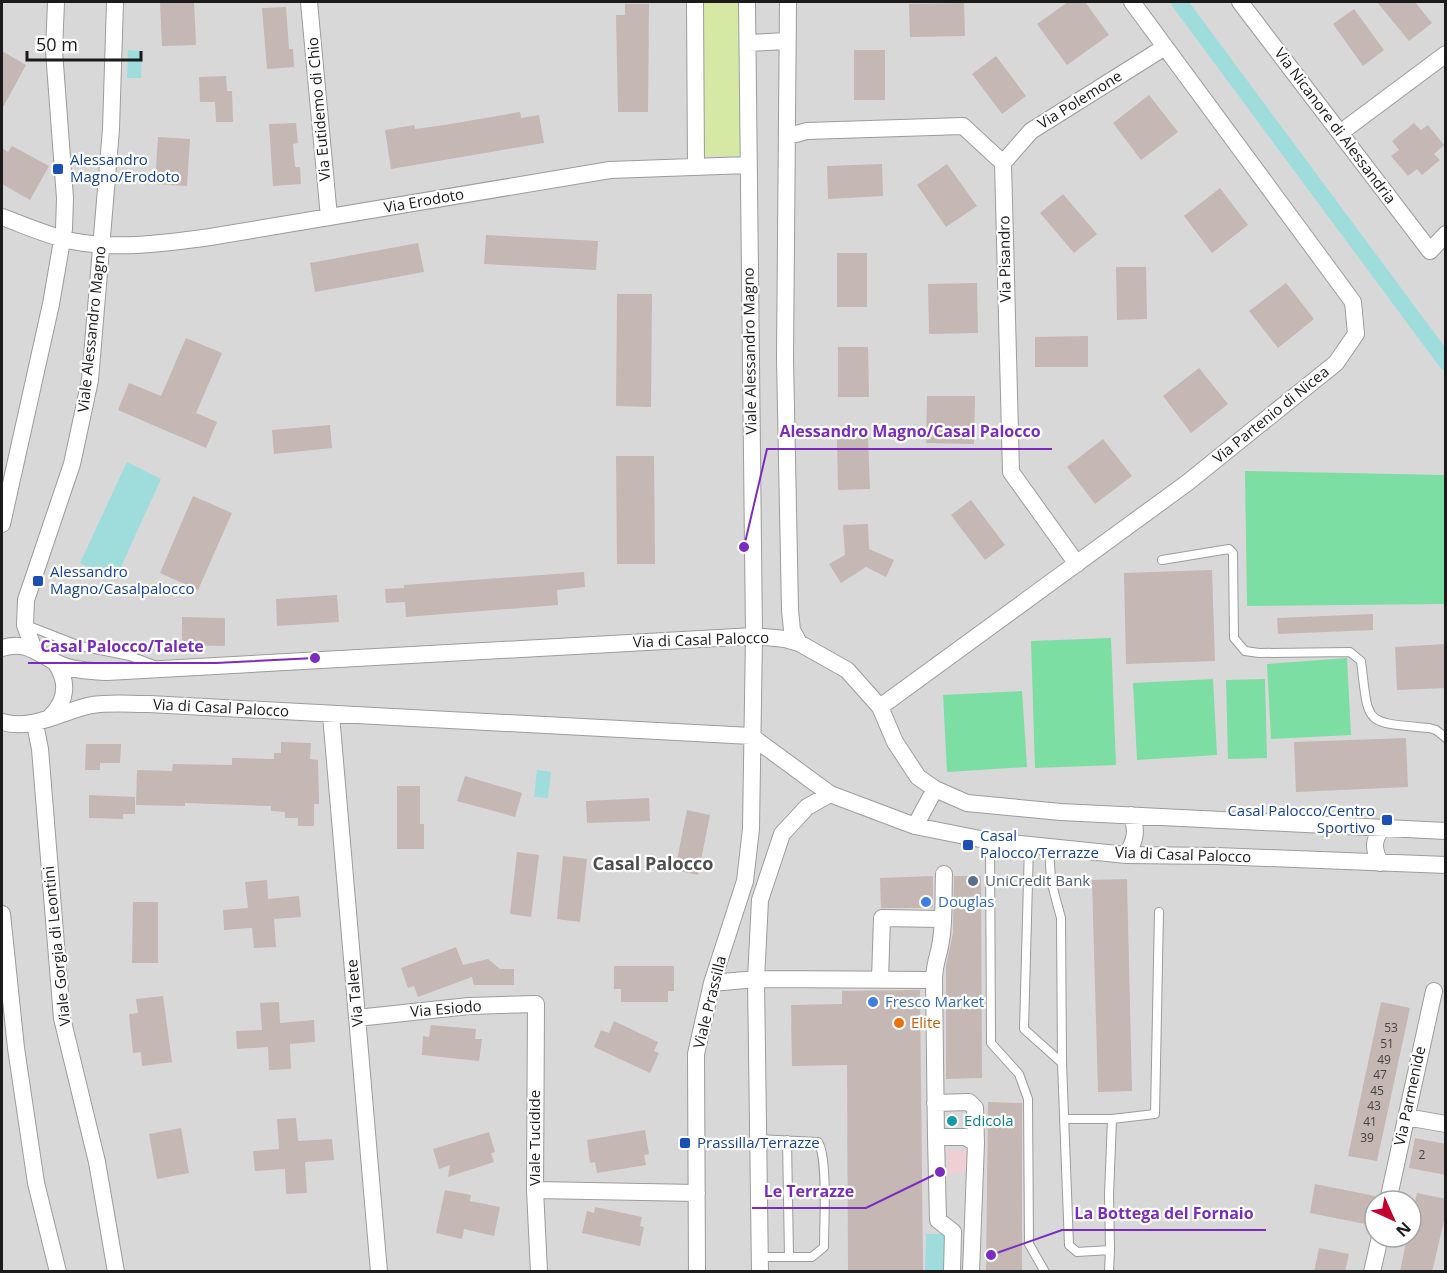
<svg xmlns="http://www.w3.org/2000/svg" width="1447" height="1273" viewBox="0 0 1447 1273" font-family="'Open Sans',sans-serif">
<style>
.residential{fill:#d9d8d8;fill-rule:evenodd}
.commercial{fill:#efced4}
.grass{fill:#d5e9a4}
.pitch{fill:#7cdea2}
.water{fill:#9fdcdc}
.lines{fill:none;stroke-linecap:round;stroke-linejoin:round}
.canal{stroke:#9fdcdc;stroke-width:16}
.building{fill:#c4b7b4}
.lane-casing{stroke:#9c9c9c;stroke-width:10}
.street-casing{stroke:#9c9c9c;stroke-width:18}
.lane{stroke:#fff;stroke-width:8}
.street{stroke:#fff;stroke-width:16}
.transit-dot{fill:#1a4fb4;stroke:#fff;stroke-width:2}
.service-dot{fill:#5c6f8a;stroke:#fff;stroke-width:2}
.shop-dot{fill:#3f7fe0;stroke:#fff;stroke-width:2}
.food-dot{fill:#e8710a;stroke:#fff;stroke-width:2}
.culture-dot{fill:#0f9aa8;stroke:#fff;stroke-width:2}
.labels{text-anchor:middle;stroke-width:4.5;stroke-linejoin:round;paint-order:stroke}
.number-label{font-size:12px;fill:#454241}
.street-label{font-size:15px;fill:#1b1b1b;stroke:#fff}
.transit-label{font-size:15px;fill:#164399;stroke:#fff;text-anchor:start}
.service-label{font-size:15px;fill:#4e5e75;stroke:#fff;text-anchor:start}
.shop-label{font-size:15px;fill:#366cbe;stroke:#fff;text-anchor:start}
.food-label{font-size:15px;fill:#c56008;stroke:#fff;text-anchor:start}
.culture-label{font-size:15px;fill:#0d838f;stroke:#fff;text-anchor:start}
.quarter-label{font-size:18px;font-weight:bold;fill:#4e4e4e;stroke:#fff}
.leader{fill:none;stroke:#7b2cbf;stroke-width:2}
.callout-dot{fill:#7b2cbf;stroke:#fff;stroke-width:2}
.callout-label{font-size:16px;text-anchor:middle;font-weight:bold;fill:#7b2cbf;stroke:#fff;stroke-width:4.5;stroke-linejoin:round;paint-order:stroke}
</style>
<rect width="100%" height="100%" fill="#ede6e0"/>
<path class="residential" d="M2,2H1445V1271L2,1272ZM1375,1201H1411V1237H1375Z"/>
<path class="commercial" d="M947,1150L972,1151L971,1173H948Z"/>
<path class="grass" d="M703,2H739L741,156H705Z"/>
<path class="pitch" d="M1245,471L1445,475V604L1247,606Z
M1111,638L1116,765L1035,768L1031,641Z
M1347,658L1351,735L1271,739L1267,664Z
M1213,679L1217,755L1137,760L1133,683Z
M1265,679L1267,758L1228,759L1226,680Z
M1022,691L1027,767L947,772L943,695Z"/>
<path class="water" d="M128,50L142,51L141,78H127Z
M127,462L161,479L115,580L80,563Z
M537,770L551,772L548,798L534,797Z
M926,1234H946V1271L925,1272Z"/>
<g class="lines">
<path class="canal" d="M1179,2L1446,362"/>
</g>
<path class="building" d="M160,2H194L196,45L162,46Z
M1068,2H1085L1109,35L1067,65L1037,24Z
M1377,2H1415L1432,23L1409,41Z
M964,3L965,36L910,37L909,4Z
M625,4H649L648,112H618L616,15H625Z
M286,7L289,49H293L294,67L267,69L262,8Z
M1354,9L1384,50L1363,66L1333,24Z
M854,50H885V100H854Z
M2,51L26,65L2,109Z
M996,56L1026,96L1002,114L972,74Z
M226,76L227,91H232L233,122H216L215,102H200L199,77Z
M1149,95L1178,132L1141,160L1113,123Z
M520,112L521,118L539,115L544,143L391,169L385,130L414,125L415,129L445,125Z
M296,123L298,143L293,144L295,167H300L301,184L273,186L269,124Z
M1414,123L1421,130L1428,125L1444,145L1434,154L1440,160L1422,175L1417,169L1408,176L1391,156L1399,150L1392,141Z
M158,137L190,139L187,186L155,184Z
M12,146L49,166L30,200L2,184V148L8,152Z
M882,164L883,196L828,199L827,166Z
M947,164L977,206L946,227L917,185Z
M1220,188L1248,225L1212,253L1184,216Z
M1063,194L1097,234L1074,253L1040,213Z
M486,235L598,241L596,270L484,264Z
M418,243L424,272L315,292L310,263Z
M837,253H867V307H837Z
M1116,267H1146L1147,319L1117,320Z
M977,283L978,333L929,334L928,284Z
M1286,283L1314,319L1278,348L1249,311Z
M617,294H652L651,407L616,406Z
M1088,336V367H1035V337Z
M186,338L222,353L196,413L217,422L206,448L118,410L129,383L161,396Z
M838,347H868L869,397H838Z
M1199,368L1228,404L1191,433L1163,396Z
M927,396H975L974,444L926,443Z
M330,425L332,448L274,454L272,430Z
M868,438L870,489L838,490L837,439Z
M1103,439L1132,476L1095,504L1067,467Z
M616,456H654L655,564H617Z
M193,496L232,513L198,590L160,573Z
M971,500L1005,545L985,560L951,515Z
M868,524L869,549L894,560L886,577L866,567L841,583L829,564L845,555L843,525Z
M1212,570L1215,661L1126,664L1124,573Z
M584,572L585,587L557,590L558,605L406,617L405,602L386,603L385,589L404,588V585Z
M337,595L339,622L277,626L276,599Z
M1373,614V630L1278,634L1277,618Z
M182,617L225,618V646L182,645Z
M1446,644V688L1397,690L1395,647Z
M1406,738L1408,787L1296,792L1294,742Z
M281,742L311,743L310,759L318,760L319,804H314V826H298V818H285V812L271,811V806L185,803V806L136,805L137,770L172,771L173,764L232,765V758L274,759V753H281Z
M86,744H121L120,763H100V770H85Z
M465,776L522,793L515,817L457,801Z
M397,786H420V824H424V849H397Z
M89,795L135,797V814H123V819L89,818Z
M649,798L650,821L587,823L586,801Z
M687,810L710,815L698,875L675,870Z
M517,852L539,855L531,917L510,914Z
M563,856L587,859L580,922L557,919Z
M933,876V908H881L880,878Z
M954,876H981L982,1078L946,1079V966L953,933Z
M1127,879L1132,1091L1098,1092L1092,880Z
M267,880L268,899L299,896L301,917L274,919L276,947L254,948L252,928L224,930L223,910L248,908L245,882Z
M133,902H158V963H132Z
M456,947L463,965L488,959L500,969H514V985H474L472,977L418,997L414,986L408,988L401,968Z
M614,966H674V991H668V1002H621V989H614Z
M920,990L923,1272H848L847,1065L792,1066L791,1005L842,1004V991Z
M163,996L172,1062L142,1066L141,1052L133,1053L129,1014L138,1013L136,999Z
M279,1002L280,1023L314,1020L315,1042L290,1044L291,1069L269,1070L268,1047L237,1049L236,1031L262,1030L260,1003Z
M1381,1002L1410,1008L1377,1161L1348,1156Z
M614,1021L658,1042L654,1051L659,1053L650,1073L594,1047L601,1030L609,1033Z
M431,1025L476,1029L475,1039H482L479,1061L422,1055L423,1036L429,1037Z
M988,1102L1022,1103V1272H986Z
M296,1118L298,1141L332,1139L334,1160L305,1162L307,1193L286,1194L285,1169L255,1171L253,1151L279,1149L277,1119Z
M181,1128L189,1173L157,1179L149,1134Z
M645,1130L649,1154L644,1155L646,1165L597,1173L595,1162L590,1163L587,1140Z
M489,1132L495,1152L491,1153L494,1162L448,1177L450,1165L439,1169L433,1149Z
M1415,1138L1446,1144V1175L1409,1168Z
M1315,1184L1375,1196V1226L1310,1213Z
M445,1190L471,1195L470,1201L500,1207L494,1236L464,1229L462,1239L436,1233Z
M1417,1193L1446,1199V1212L1432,1272H1400L1407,1237H1411V1220Z
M595,1207L642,1217L640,1226L644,1227L640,1246L582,1233L587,1211L594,1213Z
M1319,1248L1349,1254L1345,1272H1314Z"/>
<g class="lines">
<g class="lane-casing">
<path id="lane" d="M1162,560L1229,549L1233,553L1234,638L1245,651L1259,653L1350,652L1361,661C1369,726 1363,722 1429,728L1436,730L1446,738
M26,625L80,646L130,656L154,665
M990,841L991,1043L1019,1074L1028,1099L1029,1244L1045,1272
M1029,845L1024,1029L1062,1063L1061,918L1051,881L1049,847
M1062,1063L1069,1245L1077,1252L1110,1250L1109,1195L1112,1119L1155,1114L1159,912
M1065,1119H1112
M758,1139L818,1142C828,1157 824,1225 824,1247L812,1257H760
M787,1140L789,1257
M1109,1272L1110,1250"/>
</g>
<g class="street-casing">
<path id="street" d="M309,2L329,217
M695,2L696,166
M788,2L785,358L790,610L792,630L799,643
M1240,2L1430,251L1446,234
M748,43L787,41
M1340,133L1446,54
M788,136L807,131L963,126L1003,163L1011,472L1077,564
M1003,163L1031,131L1165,47
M2,217C24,225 48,236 72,241C116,250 166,243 210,237L610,170L748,165
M2,524L51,304L64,229L65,198L54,51L56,2
M33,647L25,625L26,600L72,464L90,380L111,129L115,2
M2,648C25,641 35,651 55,662C69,670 90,671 107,672L754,636L785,639L799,643L847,670L880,707L895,742L918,777L935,789L967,803L1061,812L1446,831
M880,707L1187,483L1336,363L1356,334L1353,302L1132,2
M331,715L379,1272
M50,717C67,701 69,682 55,662
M2,722C33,731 62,711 92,705C110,702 130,704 149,704L751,736L830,794L915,826L990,841L1127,855L1217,856L1446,865
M35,724L40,749L62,1018L97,1162L116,1272
M915,826L935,789
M1127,855C1135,840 1138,831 1131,815
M1380,863C1373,848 1373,841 1382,828
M2,914L16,1048L36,1183L58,1272
M880,979L882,918L941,919
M934,980C934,969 936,962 939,951C945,927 943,898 944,874
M712,983L756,979L934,980L936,1137H965L976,1143L971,1272
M357,1018L469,1006L536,1004L535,1190L539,1272
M935,1103L969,1102L975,1108L976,1143
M1406,1117L1446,1124
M936,1137L938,1220L953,1232L952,1272
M535,1190L697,1193
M1388,1201L1434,991
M697,1272L696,1054L712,983L745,881L751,829L754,636L747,2
M760,1272L756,979L760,900L782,834L807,807L830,794
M1372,1272L1380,1237"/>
</g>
<use href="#lane" class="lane"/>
<use href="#street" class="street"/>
</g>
<g class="transit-dot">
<rect x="52" y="163" width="12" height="12" rx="3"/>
<rect x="32" y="575" width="12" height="12" rx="3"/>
<rect x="1381" y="814" width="12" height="12" rx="3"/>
<rect x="962" y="839" width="12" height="12" rx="3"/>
<rect x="679" y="1137" width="12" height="12" rx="3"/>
</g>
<circle class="service-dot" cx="973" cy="881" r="6"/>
<g class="shop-dot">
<circle cx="926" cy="902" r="6"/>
<circle cx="873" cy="1002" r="6"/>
</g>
<circle class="food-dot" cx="899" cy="1023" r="6"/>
<circle class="culture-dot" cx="952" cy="1121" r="6"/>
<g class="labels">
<g class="number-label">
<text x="1391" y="1032">53</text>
<text x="1387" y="1048">51</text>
<text x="1384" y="1064">49</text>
<text x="1380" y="1079">47</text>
<text x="1377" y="1095">45</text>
<text x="1374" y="1110">43</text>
<text x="1370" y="1126">41</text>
<text x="1367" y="1142">39</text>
<text x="1422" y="1159">2</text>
</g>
<g class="street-label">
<text transform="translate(1080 100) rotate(-32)" y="5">Via Polemone</text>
<text transform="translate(319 109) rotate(-95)" y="5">Via Eutidemo di Chio</text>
<text transform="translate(1335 126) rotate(53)" y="5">Via Nicanore di Alessandria</text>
<text transform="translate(424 201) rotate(-10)" y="5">Via Erodoto</text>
<text transform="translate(1005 259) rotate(-91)" y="5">Via Pisandro</text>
<text transform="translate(92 329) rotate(-84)" y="5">Viale Alessandro Magno</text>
<text transform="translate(750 351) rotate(-91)" y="5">Viale Alessandro Magno</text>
<text transform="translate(1271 415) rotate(-39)" y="5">Via Partenio di Nicea</text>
<text transform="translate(701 640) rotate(-2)" y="5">Via di Casal Palocco</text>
<text transform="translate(221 708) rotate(3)" y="5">Via di Casal Palocco</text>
<text transform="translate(1183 855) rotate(2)" y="5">Via di Casal Palocco</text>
<text transform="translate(57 946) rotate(-96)" y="5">Viale Gorgia di Leontini</text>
<text transform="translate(355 993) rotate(-95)" y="5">Via Talete</text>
<text transform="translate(710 1002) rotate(-76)" y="5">Viale Prassilla</text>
<text transform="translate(446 1009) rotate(-5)" y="5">Via Esiodo</text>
<text transform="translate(1410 1096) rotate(-78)" y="5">Via Parmenide</text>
<text transform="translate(535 1138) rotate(-90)" y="5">Viale Tucidide</text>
</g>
<g class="transit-label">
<text x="70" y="165">Alessandro<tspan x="70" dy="17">Magno/Erodoto</tspan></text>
<text x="50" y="577">Alessandro<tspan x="50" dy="17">Magno/Casalpalocco</tspan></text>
<text x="1375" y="816" text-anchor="end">Casal Palocco/Centro<tspan x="1375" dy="17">Sportivo</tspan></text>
<text x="980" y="841">Casal<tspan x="980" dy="17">Palocco/Terrazze</tspan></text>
<text x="697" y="1148">Prassilla/Terrazze</text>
</g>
<g class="service-label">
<text x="985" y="886">UniCredit Bank</text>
</g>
<g class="shop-label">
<text x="938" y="907">Douglas</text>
<text x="885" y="1007">Fresco Market</text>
</g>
<g class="food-label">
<text x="911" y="1028">Elite</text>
</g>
<g class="culture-label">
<text x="964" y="1126">Edicola</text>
</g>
<g class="quarter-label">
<text x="653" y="870">Casal Palocco</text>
</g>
</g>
<path class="leader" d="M744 547L767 449H1052M315 658L216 663H28M940 1172L866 1208H752M991 1255L1062 1230H1266"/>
<g class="callout-dot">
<circle cx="744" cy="547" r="6"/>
<circle cx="315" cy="658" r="6"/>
<circle cx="940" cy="1172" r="6"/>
<circle cx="991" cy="1255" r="6"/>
</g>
<g class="callout-label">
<text x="910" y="437">Alessandro Magno/Casal Palocco</text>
<text x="122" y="652">Casal Palocco/Talete</text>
<text x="809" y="1197">Le Terrazze</text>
<text x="1164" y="1219">La Bottega del Fornaio</text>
</g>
<rect width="1447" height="1273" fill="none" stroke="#1b1b1b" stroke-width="6"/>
<g transform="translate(1393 1219) rotate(135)"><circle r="28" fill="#ffffff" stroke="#a4a4a4" stroke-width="1.5"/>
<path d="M0-4.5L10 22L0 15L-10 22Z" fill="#c6002c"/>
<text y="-9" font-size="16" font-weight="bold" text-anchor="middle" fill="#1b1b1b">N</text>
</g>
<path d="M27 51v9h114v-9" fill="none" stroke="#1b1b1b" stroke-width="3"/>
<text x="36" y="51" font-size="18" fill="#1b1b1b" stroke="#ffffff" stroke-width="4.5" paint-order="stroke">50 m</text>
</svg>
